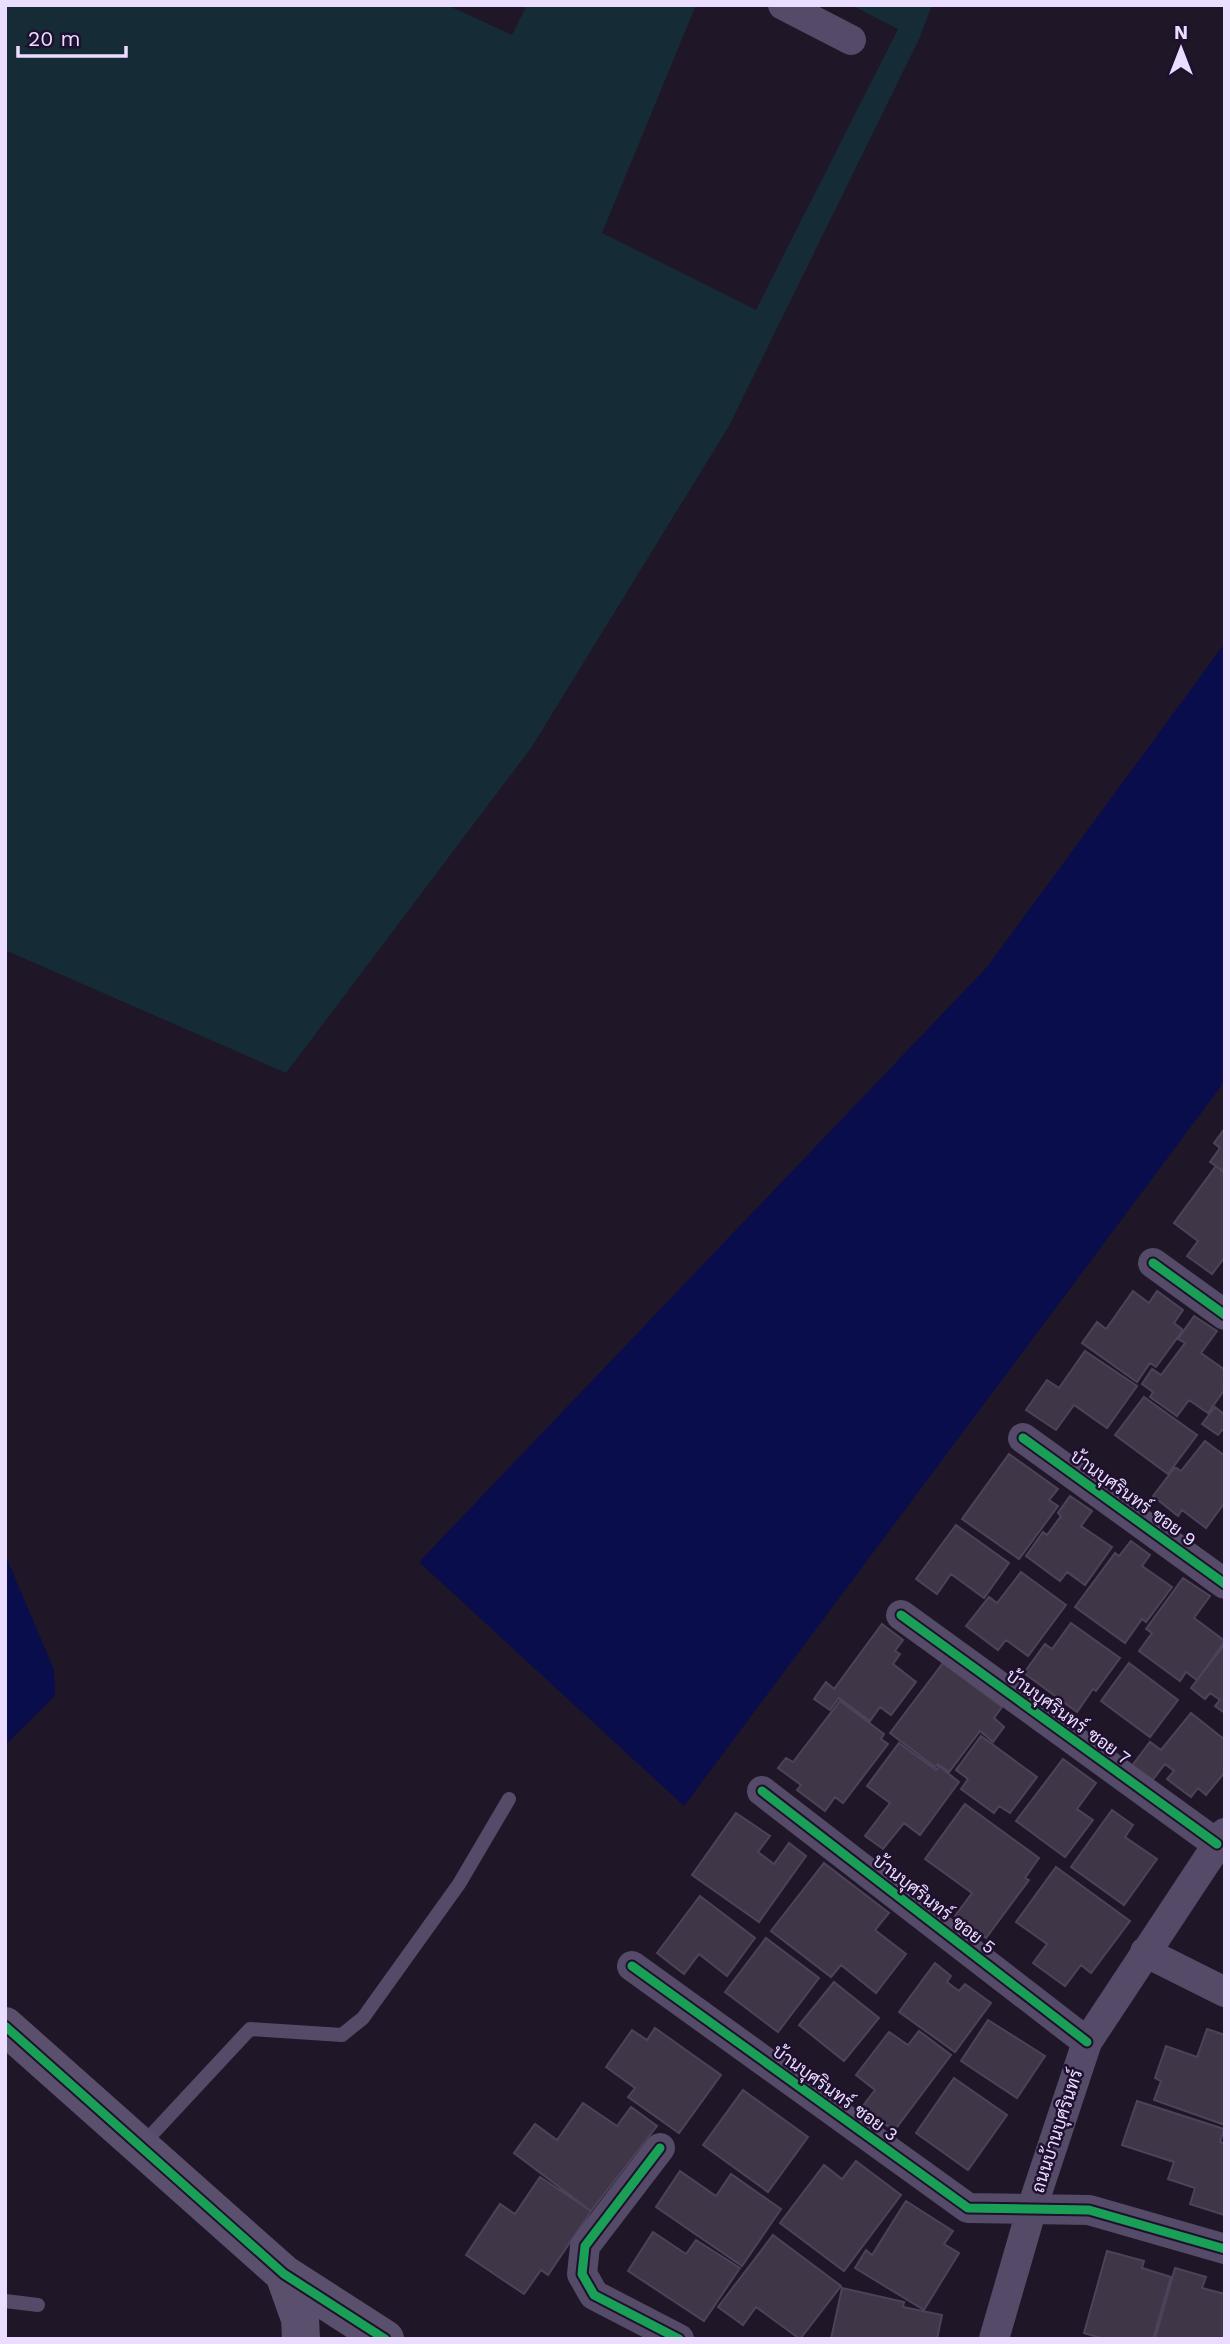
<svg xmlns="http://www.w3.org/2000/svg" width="1230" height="2344" viewBox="0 0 1230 2344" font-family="'Work Sans',Sarabun,sans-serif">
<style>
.green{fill:#152b36}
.water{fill:#0a0d4b}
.building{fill:#3f3648;stroke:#4e425a;stroke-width:2}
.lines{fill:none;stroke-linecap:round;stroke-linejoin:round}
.lane{stroke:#554b68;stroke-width:14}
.street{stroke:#554b68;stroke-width:30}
.secondary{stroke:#5a4f6d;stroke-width:38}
.cycleway-casing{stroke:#1e102e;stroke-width:13}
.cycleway{stroke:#1a9f57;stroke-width:9}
.labels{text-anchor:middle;stroke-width:5;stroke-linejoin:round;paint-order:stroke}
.street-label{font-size:18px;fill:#ebddff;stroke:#1e102e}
</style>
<rect width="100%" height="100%" fill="#1f1727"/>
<path class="green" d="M5,5H447L512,35L527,5H696L602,233L756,310L898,29L851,5H932L920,37L729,426L531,748L286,1073L5,950Z"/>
<path class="water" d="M1225,643V1081L684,1806L419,1562L987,967Z
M5,1554L54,1670L55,1696L5,1745Z"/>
<path class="building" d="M1225,1128V1172L1210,1162L1220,1148L1214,1143Z
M1216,1166L1225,1173V1257L1212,1274L1187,1256L1198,1241L1174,1223Z
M1133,1291L1149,1303L1157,1291L1183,1310L1174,1323L1183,1330L1156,1367L1150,1363L1137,1382L1082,1343L1097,1322L1106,1329Z
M1194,1316L1217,1331L1201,1353L1225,1370V1389L1208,1413L1189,1400L1177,1416L1150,1397L1153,1392L1142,1384L1152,1369L1161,1375L1185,1343L1178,1339Z
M1085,1351L1137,1386L1107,1428L1074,1405L1056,1430L1026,1410L1047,1380L1059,1388Z
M1144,1397L1197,1435L1168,1474L1115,1435Z
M1215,1407L1225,1415V1432L1222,1430L1218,1435L1202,1424Z
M1205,1441L1225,1456V1507L1223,1505L1206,1528L1182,1510L1178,1516L1153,1496L1175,1467L1181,1471Z
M1009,1454L1058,1489L1049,1500L1058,1506L1019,1559L962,1519Z
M1070,1496L1092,1511L1081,1526L1112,1547L1085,1585L1067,1572L1060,1581L1026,1556L1043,1532L1047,1535L1061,1516L1058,1513Z
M956,1525L1009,1563L984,1598L951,1574L937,1594L916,1579Z
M1131,1541L1150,1555L1142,1566L1172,1587L1146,1622L1142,1619L1125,1643L1075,1607L1115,1553L1119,1556Z
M1021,1572L1066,1605L1028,1656L1006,1640L998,1650L966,1626L989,1597L997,1603Z
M1183,1578L1210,1596L1194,1618L1225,1641L1197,1680L1186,1672L1180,1681L1139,1651L1152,1633L1146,1629Z
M1071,1623L1120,1658L1096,1691L1093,1689L1077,1712L1024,1673L1045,1644L1052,1649Z
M882,1624L903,1640L895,1651L900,1654L893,1664L916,1682L891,1715L880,1707L870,1721L839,1698L830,1710L814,1699L826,1682L834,1689Z
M1225,1644V1713L1215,1706L1220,1700L1210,1693L1205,1699L1191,1688Z
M943,1663L1002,1707L994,1718L1004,1727L993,1742L980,1731L949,1772L938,1764L935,1767L890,1733Z
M1129,1663L1178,1700L1150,1737L1101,1701Z
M840,1701L884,1734L881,1739L888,1744L843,1803L835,1797L825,1811L797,1790L801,1785L778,1768L786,1758L793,1762Z
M1191,1713L1225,1740V1772L1206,1795L1198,1788L1191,1797L1167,1779L1174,1771L1165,1764L1151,1782L1131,1767L1150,1742L1161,1750Z
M981,1736L1037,1777L1010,1813L999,1806L994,1813L961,1789L968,1779L956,1770Z
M899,1743L936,1770L939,1766L959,1782L920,1835L904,1823L883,1849L865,1836L890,1803L867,1786Z
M1063,1759L1096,1783L1077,1809L1093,1820L1065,1857L1016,1821Z
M965,1804L1039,1858L1025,1878L1029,1880L986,1938L955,1916L972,1893L925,1859Z
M1112,1810L1133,1825L1125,1837L1157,1859L1124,1905L1071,1867Z
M736,1813L770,1836L758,1852L774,1864L789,1843L806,1856L759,1922L692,1875Z
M824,1863L889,1913L875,1930L906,1954L876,1993L841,1965L831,1977L771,1931Z
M1056,1867L1130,1921L1091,1973L1081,1965L1065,1986L1033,1963L1047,1944L1016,1922Z
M700,1896L755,1938L727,1976L699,1954L684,1974L657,1953Z
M766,1938L819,1978L778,2032L725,1992Z
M935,1963L951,1976L947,1982L959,1991L965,1984L991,2003L955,2052L899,2012Z
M834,1982L879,2018L844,2061L799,2025Z
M988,2020L1045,2056L1017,2098L961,2061Z
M655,2028L721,2075L679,2133L628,2097L635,2088L606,2067L632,2030L647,2040Z
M1207,2029L1225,2035V2125L1154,2100L1161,2081L1155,2078L1166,2046L1197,2057Z
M919,2031L951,2055L894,2131L862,2107L875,2090L856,2075L889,2032L908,2045Z
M954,2078L1007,2115L968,2170L916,2133Z
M743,2090L808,2137L768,2192L703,2145Z
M1137,2101L1224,2129L1220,2142L1225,2144L1224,2215L1190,2204L1195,2188L1168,2179L1174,2162L1122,2145Z
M583,2103L617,2126L631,2107L657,2126L591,2211L514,2153L535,2124L557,2140Z
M856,2161L901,2195L844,2271L780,2223L824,2165L842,2179Z
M680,2171L716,2196L731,2174L781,2209L742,2266L656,2207Z
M540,2177L591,2211L548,2275L541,2270L524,2294L466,2255L500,2204L515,2214Z
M906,2201L953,2231L944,2244L959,2253L924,2310L855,2268L866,2250L872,2255Z
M653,2232L686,2254L696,2240L740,2268L704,2321L628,2271Z
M773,2235L841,2286L800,2339L756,2307L743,2325L718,2307Z
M1107,2251L1144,2261L1142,2268L1171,2277L1153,2339H1104L1084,2333Z
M1175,2268L1206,2277L1202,2288L1225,2294V2339H1155Z
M842,2288L904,2302L903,2307L942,2315L937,2339H831Z"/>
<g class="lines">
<path class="lane" d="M142,2145L250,2029L342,2035L363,2018L459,1884L509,1799
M5,2301L38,2305"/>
<path class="street" d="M783,5L851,40
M1153,1263L1225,1315
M1023,1438L1225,1584
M901,1615L1217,1844
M762,1791L1087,2042
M1145,1952L1225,1992
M632,1966L968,2208L1089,2210L1225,2249
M660,2148L585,2246L582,2274L594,2295L679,2339
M994,2339L1032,2208L1087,2042L1225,1833"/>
<path class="secondary" d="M5,2026L284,2274L385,2339
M284,2274L300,2319L301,2339"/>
<g class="cycleway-casing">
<path id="cycleway" d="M1153,1263L1225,1315
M1023,1438L1225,1584
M901,1615L1217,1844
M762,1791L1087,2042
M632,1966L968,2208L1089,2210L1225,2249
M5,2026L284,2274L385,2339
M660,2148L585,2246L582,2274L594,2295L679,2339"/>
</g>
<use href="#cycleway" class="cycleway"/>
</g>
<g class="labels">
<g class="street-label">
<text transform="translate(1133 1498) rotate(36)" y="6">บ้านบุศรินทร์ ซอย 9</text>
<text transform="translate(1068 1717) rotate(36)" y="6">บ้านบุศรินทร์ ซอย 7</text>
<text transform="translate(934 1904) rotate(38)" y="6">บ้านบุศรินทร์ ซอย 5</text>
<text transform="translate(835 2093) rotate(36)" y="6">บ้านบุศรินทร์ ซอย 3</text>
<text transform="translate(1057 2131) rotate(-72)" y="6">ถนนบ้านบุศรินทร์</text>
</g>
</g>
<rect width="1230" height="2344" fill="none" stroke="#ebddff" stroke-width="14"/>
<g transform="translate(1181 49)" stroke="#1e102e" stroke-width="5" paint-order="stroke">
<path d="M0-5L12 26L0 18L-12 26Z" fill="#ebddff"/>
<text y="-10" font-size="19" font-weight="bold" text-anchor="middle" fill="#ebddff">N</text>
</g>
<path d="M18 46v10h108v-10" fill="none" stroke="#ebddff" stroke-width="3.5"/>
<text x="28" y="46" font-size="21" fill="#ebddff" stroke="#1e102e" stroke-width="5" paint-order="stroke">20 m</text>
</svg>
